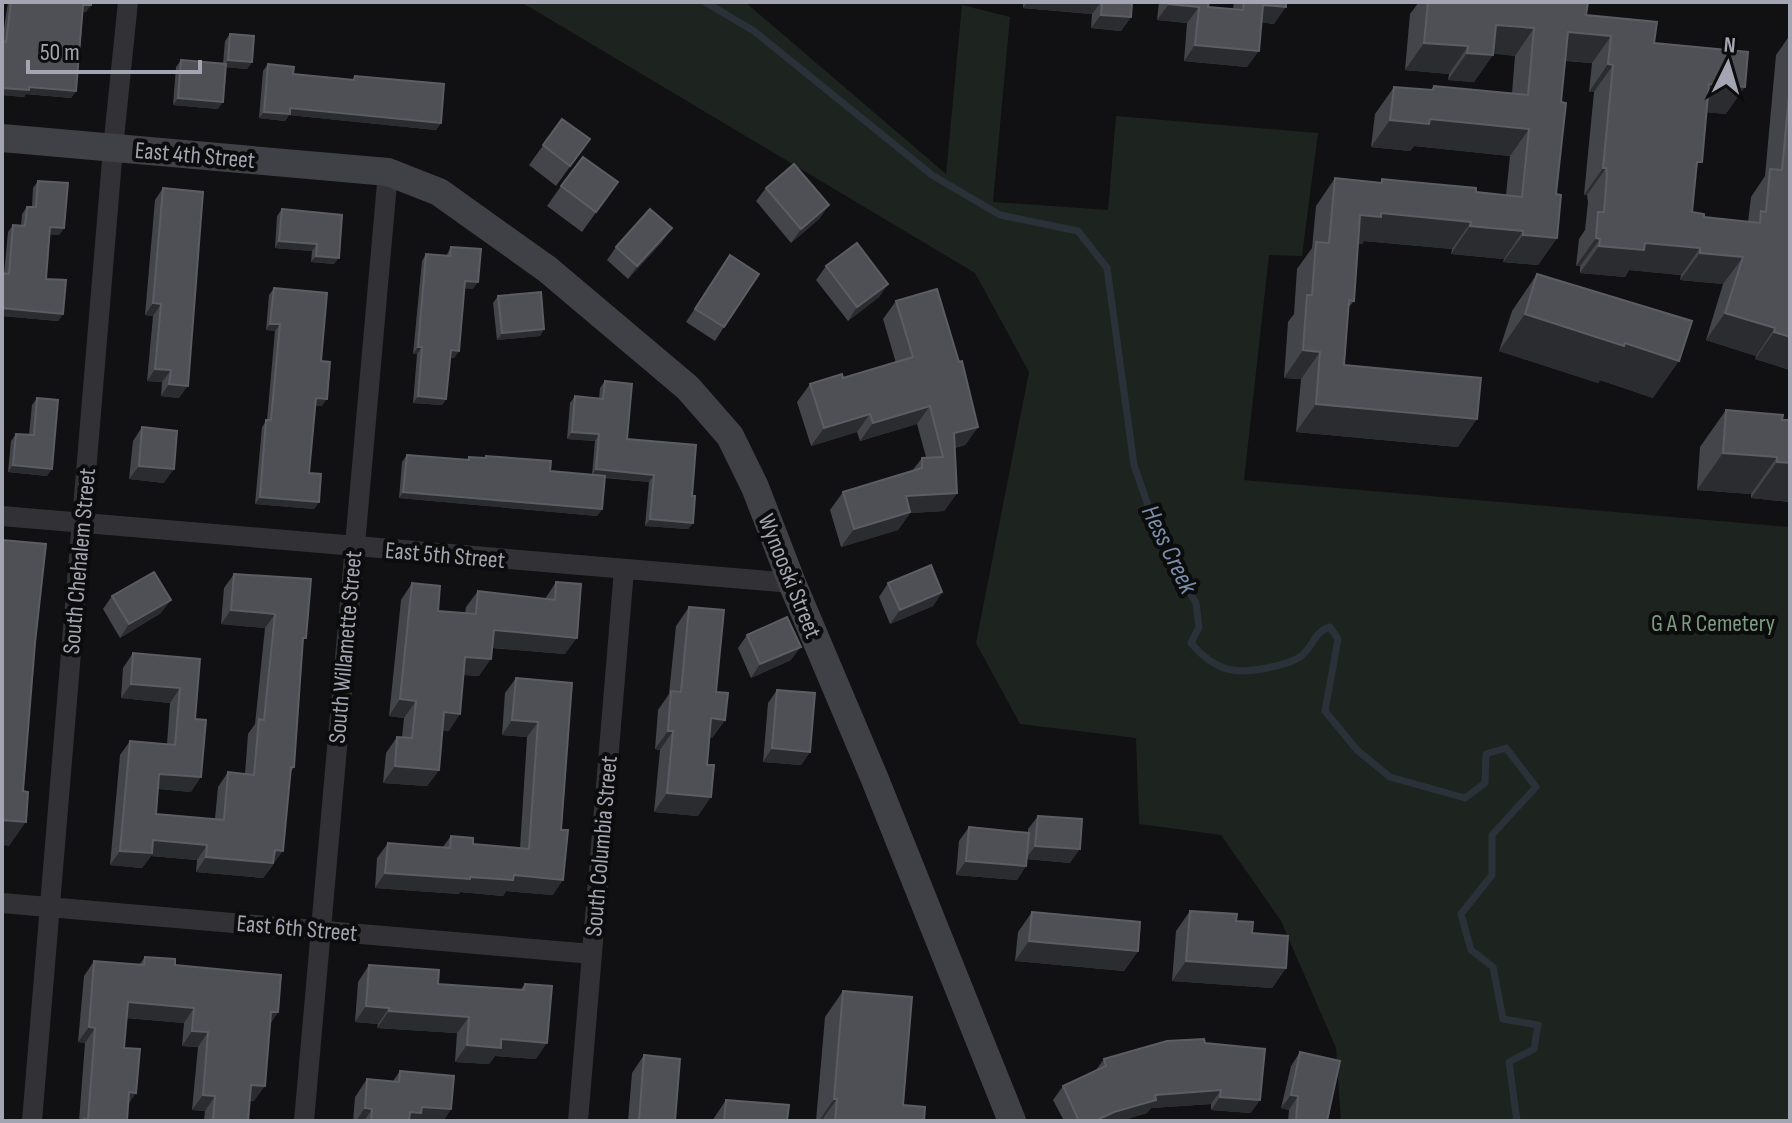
<svg xmlns="http://www.w3.org/2000/svg" width="1792" height="1123" viewBox="0 0 1792 1123" font-family="'Sofia Sans Condensed',sans-serif">
<style>
.green{fill:#1d241f}
.lines{fill:none;stroke-linecap:round;stroke-linejoin:round}
.stream{stroke:#2b3139;stroke-width:7}
.street{stroke:#323236;stroke-width:20}
.secondary{stroke:#404146;stroke-width:28}
.wall{fill:#44454a}
.shaded-wall{fill:#2b2c2f}
.building{fill:#4e5055;stroke:#5c5d64;stroke-width:2}
.labels{text-anchor:middle;stroke-width:8;stroke-linejoin:round;paint-order:stroke}
.street-label{font-size:24px;fill:#a3a5b2;stroke:#0c0c0d}
.park-label{font-size:24px;fill:#7b9c82;stroke:#0c0c0d}
.water-label{font-size:26px;font-style:italic;fill:#7b8eab;stroke:#0c0c0d}
</style>
<rect width="100%" height="100%" fill="#111012"/>
<path class="green" d="M521,2H745L946,174L962,5L1010,17L993,202L1108,210L1116,116L1318,133L1302,256L1269,255L1244,480L1790,527V1121H1341L1336,1048L1281,921L1221,835L1139,824L1136,738L1020,724L976,643L1029,372L975,273Z"/>
<g class="lines">
<path class="stream" d="M705,2L754,31L932,175L1000,215L1078,231L1107,268L1134,465L1161,543L1196,603L1199,627L1191,643C1200,654 1216,668 1232,670C1248,673 1286,666 1300,657C1313,648 1314,631 1330,627L1338,639L1325,711L1357,750L1390,777L1465,798L1485,783L1486,754L1506,748L1536,787L1492,835V875L1461,914L1471,950L1493,967L1503,1019L1538,1025L1534,1049L1509,1062L1517,1121"/>
<path class="street" d="M2,516L792,583
M2,903L592,954
M32,1121L113,148L128,2
M304,1121L388,172
M578,1121L624,570"/>
<path class="secondary" d="M2,138L388,172L439,192L547,269L688,388L730,436L755,487L792,583L874,777L1012,1121"/>
</g>
<path class="wall" d="M8,2H91L86,12H83L76,91L71,98L26,94L24,97L2,95V41Z
M1023,2H1132L1131,17L1121,31L1091,28L1092,14L1023,8Z
M1159,2H1209L1208,7L1233,9L1234,2H1286L1274,24L1261,22L1247,67L1184,61L1187,23L1157,20Z
M1419,2H1588L1586,15L1654,43L1726,114L1707,112L1696,171L1692,212L1704,217L1748,222L1751,197L1765,176L1776,55L1790,35V275L1789,288L1790,289V370L1755,359L1756,356L1706,340L1723,284L1680,280L1681,275L1629,270L1625,277L1580,273V266H1576L1579,239L1585,230L1588,202L1587,195H1584L1594,92H1589L1592,63L1565,61L1561,102L1556,194L1557,238L1538,265L1503,262L1504,259L1451,254L1452,249L1364,241L1362,244H1358L1354,301L1348,308L1344,365L1458,447L1296,432L1301,379L1284,378L1288,322L1294,314L1297,269L1312,248L1316,206L1335,178L1380,183L1382,179L1506,195L1510,156L1414,146L1410,151L1371,147L1375,114L1394,87L1431,90L1434,86L1512,93L1515,56L1494,53L1474,82L1448,80L1449,74L1405,70L1410,14Z
M230,34L252,62L247,69L226,67L218,109L173,105L176,67L181,60L223,64L225,41Z
M268,64L293,74L352,80L355,76L441,123L436,130L289,115L285,121L259,118L263,71Z
M562,119L590,139L556,186L529,165Z
M38,181L64,228L59,235L49,234L46,279L63,314L58,321L2,316V273L4,274L8,232L13,225L21,226L22,214L27,207H32L33,188Z
M618,182L582,232L547,206L561,186Z
M163,188L179,398L161,396L162,382L147,381L153,316L145,315L155,200Z
M766,188L829,205L819,219L791,243L756,201Z
M282,209L342,215L334,264L311,262L312,251L275,248L277,216Z
M672,228L662,242L628,279L607,260L616,247Z
M451,247L473,289L464,288L459,351L454,358L450,357L446,399L442,405L413,403L417,354H413L422,261L426,254L446,256Z
M730,255L724,327L715,341L686,322Z
M826,266L888,284L879,297L848,321L816,280Z
M1537,274L1653,398L1600,380L1598,383L1499,351L1512,311Z
M274,288L321,361L322,406L315,405L309,473L319,502L314,509L255,504L262,427L267,420L275,331L266,330L269,295Z
M498,296L544,329L540,336L497,340L493,303Z
M896,301L978,427L965,445L955,448L957,493L944,511L910,513L898,530L841,547L830,510L843,492L912,471L922,458L926,457L917,424L860,441L857,432L811,446L797,402L810,384L843,378L896,363L883,319Z
M605,381L627,439L692,496L693,523L688,529L645,526L649,482L605,478L602,509L597,516L399,498L402,462L407,455L466,460L469,457L485,458L486,456L550,471L592,475L595,441L567,439L570,403L575,396L599,399L600,388Z
M37,398L47,476L8,472L11,441L16,434L29,435L32,405Z
M1726,410L1790,420V502L1751,498V494L1697,490L1700,447Z
M142,427L164,483L129,479L133,441Z
M234,574L303,643L294,767L291,772L273,865L263,878L196,872L197,860L151,856L142,868L110,865L120,755L130,741L167,744L170,703L121,698L123,668L133,653L200,659L195,719L191,792L158,789L156,814L215,819L218,787L228,772L245,774L248,734L255,724L265,628L221,624L224,588Z
M556,582L565,654L492,648L479,676L464,675L449,731L442,730L439,770L427,786L383,783L386,753L397,737H402L404,718L389,716L401,600L412,583L438,611L465,613L466,607L478,591L545,599Z
M888,583L942,592L933,606L890,624L879,597Z
M112,596L161,613L120,638L103,609Z
M689,607L725,720L712,738H710L707,765L698,816L654,812L660,750L655,749L658,710L669,694L676,626Z
M747,635L791,660L751,678L738,648Z
M516,678L572,683L553,895L506,891L503,896L460,892L459,894L375,888L377,858L388,843L442,848L451,836L473,844L520,848L527,737L502,735L505,693Z
M777,690L810,752L801,765L763,762L768,703Z
M1038,816L1070,863L1027,859L1026,866L1017,880L956,875L959,841L969,827L1028,833V829Z
M1190,911L1236,921L1252,933L1286,968L1272,988L1172,981L1176,931Z
M1032,912L1138,951L1124,971L1015,961L1018,932Z
M145,957L175,965L278,1012L270,1024L254,1101H250L248,1121H204L205,1111L192,1110L198,1047L182,1046L184,1023L126,1018L124,1048L128,1104L127,1121H79L85,1043L78,1042L84,976L94,961L139,965Z
M369,965L438,984L521,989L525,984L536,1059L495,1056L489,1064L455,1062L457,1033L377,1028L378,1024L355,1022L358,982Z
M843,991L903,1105L924,1121H816L825,1017Z
M1205,1043L1251,1113L1211,1110V1104L1151,1108L1147,1113L1120,1121H1064L1053,1100L1063,1086L1096,1070L1104,1059Z
M1300,1052L1327,1121H1288L1289,1110L1281,1108L1291,1066Z
M644,1055L675,1121H628L632,1073Z
M400,1071L451,1109L443,1121H353L355,1097L367,1079L393,1081Z
M726,1100L787,1121H712Z"/>
<path class="shaded-wall" d="M1027,2H1101L1092,14L1023,8Z
M1169,4L1199,7L1187,23L1157,20Z
M83,5H91L86,12H79Z
M1263,5L1286,7L1274,24L1251,21Z
M1101,15L1131,17L1121,31L1091,28Z
M1496,25L1534,28L1515,56L1477,52Z
M1568,32L1611,36L1592,63L1549,59Z
M1424,43L1468,46L1449,74L1405,70Z
M1195,45L1259,51L1247,67L1184,61Z
M1467,53L1493,55L1474,82L1448,80Z
M228,60L252,62L247,69L223,67Z
M1608,64L1613,65L1594,92H1589Z
M1709,84L1745,87L1726,114L1690,111Z
M29,87L76,91L71,98L26,94L24,97L2,95V88Z
M178,98L223,102L218,109L173,105Z
M290,108L441,123L436,130L289,115L285,121L259,118L264,112Z
M1430,119L1529,129L1510,156L1414,146L1410,151L1371,147L1390,120Z
M1603,168H1606L1587,195H1584Z
M829,205L819,219L791,243L801,229Z
M1381,213L1471,222L1452,249L1364,241L1362,244L1341,242L1360,215Z
M1470,226L1523,231L1504,259L1451,254Z
M50,227L64,228L59,235L45,234Z
M672,228L662,242L628,279L637,266Z
M1523,235L1557,238L1538,265L1503,262Z
M1596,238L1600,239L1580,266H1576Z
M279,241L317,244L312,251L275,248Z
M1645,243L1700,248L1681,275L1629,270L1625,277L1580,273L1599,246Z
M1700,253L1743,257L1723,284L1680,280Z
M316,256L339,258L334,264L311,262Z
M465,281L478,282L473,289L460,288Z
M888,284L879,297L848,321L857,307Z
M153,303L161,304L153,316L145,315Z
M2,308L63,314L58,321L2,316Z
M1725,313L1775,328L1756,356L1706,340Z
M1525,314L1625,343L1679,361L1653,398L1600,380L1598,383L1499,351Z
M270,324H280L275,331L266,330Z
M544,329L540,336L497,340L502,333Z
M1774,332L1790,337V370L1755,359Z
M418,347H422L417,354H413Z
M451,350L459,351L454,358L446,357Z
M1303,350L1320,352L1301,379L1284,378Z
M155,369L171,370L162,382L147,381Z
M169,384L188,386L179,398L161,396Z
M418,396L446,399L442,405L413,403Z
M316,398L327,399L322,406L311,405Z
M1316,404L1477,419L1458,447L1296,432Z
M930,406L917,424L860,441L873,423Z
M870,414L857,432L811,446L824,428Z
M978,427L965,445L942,451L954,433Z
M572,432L599,434L595,441L567,439Z
M1723,453L1777,457L1751,494L1697,490Z
M1777,462L1790,463V502L1751,498Z
M13,465L52,469L47,476L8,472Z
M139,466L174,469L164,483L129,479Z
M596,469L654,475L649,482L592,476Z
M403,492L602,509L597,516L399,498Z
M957,493L944,511L910,513L898,530L841,547L854,529L906,496Z
M260,497L319,502L314,509L255,504Z
M650,519L693,523L688,529L645,526Z
M942,592L933,606L890,624L900,610Z
M171,600L161,613L120,638L129,624Z
M231,610L275,614L265,628L221,624Z
M494,630L577,638L565,654L482,647Z
M801,647L791,660L751,678L760,664Z
M465,657L491,659L479,676L454,674Z
M131,684L180,688L170,703L121,698Z
M400,699L416,701L404,718L389,716Z
M444,712L460,714L449,731L432,729Z
M711,718L725,720L712,738L698,737Z
M512,720L538,722L527,737L502,735Z
M668,731H673L660,750L655,749Z
M772,748L810,752L801,765L763,762Z
M395,766L439,770L427,786L383,783Z
M159,774L201,777L191,792L149,788Z
M667,793L711,797L698,816L654,812Z
M2,820L26,822L9,846L2,845Z
M153,840L207,845L197,860L151,856L142,868L110,865L120,851Z
M1035,846L1080,849L1070,863L1026,859Z
M275,850L283,851L263,878L196,872L206,857Z
M966,861L1026,866L1017,880L956,875Z
M385,873L470,877L514,875L563,880L553,895L506,891L503,896L460,892L459,894L375,888Z
M1029,941L1138,951L1124,971L1015,961Z
M1186,961L1286,968L1272,988L1172,981Z
M128,1002L194,1008L184,1023L117,1017Z
M366,1006L389,1008L378,1024L355,1022Z
M389,1011L469,1017L457,1033L377,1028Z
M271,1012H278L268,1027Z
M89,1027L95,1028L85,1043L78,1042Z
M192,1031L208,1032L198,1047L182,1046Z
M501,1039L547,1043L536,1059L495,1056L489,1064L455,1062L467,1045Z
M251,1085L265,1086L254,1101L241,1100Z
M1221,1090L1211,1104L1151,1108L1147,1113L1120,1121H1095L1155,1095Z
M129,1092L136,1093L126,1108Z
M203,1095L215,1096L205,1111L192,1110Z
M1291,1095L1298,1096L1289,1110L1281,1108Z
M1220,1097L1260,1100L1251,1113L1211,1110Z
M834,1099H837L821,1121H819Z
M422,1107L451,1109L443,1121H403L410,1112Z
M365,1108L372,1109L364,1121H356Z"/>
<path class="building" d="M11,2H91V5H83L76,91L29,87V90L2,88V41L6,42Z
M1102,2H1132L1131,17L1101,15Z
M1169,2H1209L1208,7L1243,10L1244,2H1286V7L1263,5L1259,51L1195,45L1199,7L1169,4Z
M1428,2H1588L1586,15L1657,22L1654,43L1748,52L1745,87L1709,84L1702,162H1697L1692,212L1704,214V217L1760,223L1761,211L1766,212L1770,169L1782,170L1790,85V275L1789,288L1790,289V337L1774,332L1775,328L1725,313L1743,257L1700,253V248L1645,243L1644,250L1599,246L1600,239L1596,238L1598,212H1604L1607,174L1606,168H1603L1613,65L1608,64L1611,36L1568,32L1561,102L1566,103L1556,194L1561,195L1557,238L1523,235V231L1470,226L1471,222L1381,213V217L1360,215L1354,301L1349,300L1344,365L1481,378L1477,419L1316,404L1320,352L1303,350L1307,295H1312L1316,242L1329,243L1335,178L1382,183V179L1433,184L1476,188V192L1522,197L1529,129L1430,119L1429,124L1390,120L1394,87L1433,90L1434,86L1528,95L1534,28L1496,25L1493,55L1467,53L1468,46L1424,43Z
M230,34L254,36L252,62L228,60Z
M181,60L226,64L223,102L178,98Z
M268,64L294,67L293,74L354,80L355,76L444,84L441,123L290,108V114L264,112Z
M562,119L590,139L570,166L543,145Z
M583,157L618,182L596,212L561,186Z
M794,164L829,205L801,229L766,188Z
M38,181L68,183L64,228L50,227L46,279L66,280L63,314L2,308V273L9,274L13,225L25,226L27,207H36Z
M163,188L203,192L188,386L169,384L171,370L155,369L161,304L153,303Z
M282,209L342,215L339,258L316,256L317,244L279,241Z
M650,209L672,228L637,266L616,247Z
M857,243L888,284L857,307L826,266Z
M451,247L481,249L478,282L465,281L459,351L451,350L446,399L418,396L422,347H418L426,254L450,256Z
M730,255L759,274L724,327L695,309Z
M1537,274L1692,321L1679,361L1625,343L1624,346L1525,314Z
M274,288L327,293L321,361L330,362L327,399L316,398L309,473L321,474L319,502L260,497L266,420H271L280,324H270Z
M937,289L959,362L962,361L978,427L954,433L957,493L906,496L910,512L854,529L843,492L922,468V458L943,457L930,406L873,423L870,414L824,428L810,384L842,374L843,378L913,357L896,301Z
M541,292L544,329L502,333L498,296Z
M605,381L632,384L627,439L696,445L692,496H695L693,523L650,519L654,475L596,469L599,434L572,432L575,396L603,399Z
M37,398L58,400L52,469L13,465L16,434L34,435Z
M1726,410L1783,415L1782,420H1790V463L1777,462V457L1723,453Z
M142,427L177,431L174,469L139,466Z
M407,455L469,460V457L486,458V456L551,461L550,471L605,476L602,509L403,492Z
M2,540L46,544L35,643L23,791L28,792L26,822L2,820Z
M931,565L942,592L900,610L888,583Z
M154,572L171,600L129,624L112,596Z
M234,574L311,579L306,638H303L294,767H291L283,851L275,850L273,863L206,857L207,845L153,840L152,853L120,851L130,741L175,745L180,688L131,684L133,653L200,659L195,719L206,720L201,777L159,774L156,814L224,820L228,772L254,775L259,719L264,720L275,614L231,610Z
M556,582L581,584L577,638L494,630L491,659L465,657L460,714L444,712L439,770L395,766L397,737L412,738L416,701L400,699L412,583L440,586L438,611L476,614L478,591L555,600Z
M689,607L724,610L716,692L728,693L725,720L711,718L707,765H714L711,797L667,793L673,731H668L671,691L681,692Z
M787,617L801,647L760,664L747,635Z
M516,678L572,683L561,830H568L563,880L514,875L513,880L470,877V879L385,873L388,843L450,848L451,836L473,838V844L529,849L538,722L512,720Z
M777,690L815,693L810,752L772,748Z
M1038,816L1082,819L1080,849L1035,846Z
M969,827L1029,833L1026,866L966,861Z
M1190,911L1237,914L1236,921L1253,922L1252,933L1288,936L1286,968L1186,961Z
M1032,912L1140,922L1138,951L1029,941Z
M145,957L175,959V965L281,975L278,1012H271L265,1086L251,1085L248,1121H213L215,1096L203,1095L208,1032L192,1031L194,1008L128,1002L124,1048L140,1049L136,1093L129,1092L127,1121H83L84,1119L88,1120L95,1028L89,1027L94,961L144,965Z
M369,965L439,970L438,984L524,990L525,984L552,986L547,1043L501,1039V1048L467,1045L469,1017L389,1011V1008L366,1006Z
M843,991L912,997L903,1105L925,1107L924,1121H835L837,1099H834Z
M1204,1039L1205,1043L1265,1049L1260,1100L1220,1097L1221,1090L1155,1095L1156,1100L1114,1112L1095,1121H1079L1063,1086L1106,1066L1104,1059L1167,1041Z
M1300,1052L1340,1061L1327,1121H1296L1298,1096L1291,1095Z
M644,1055L680,1059L675,1121H639Z
M400,1071L454,1076L451,1109L422,1107L421,1113L410,1112L409,1121H371L372,1109L365,1108L367,1079L399,1082Z
M726,1100L789,1105L787,1121H724Z"/>
<g class="labels">
<g class="street-label">
<text transform="translate(195 155) rotate(5)" y="8">East 4th Street</text>
<text transform="translate(445 555) rotate(5)" y="8">East 5th Street</text>
<text transform="translate(79 561) rotate(-85)" y="8">South Chehalem Street</text>
<text transform="translate(790 576) rotate(68)" y="8">Wynooski Street</text>
<text transform="translate(345 647) rotate(-85)" y="8">South Willamette Street</text>
<text transform="translate(601 846) rotate(-85)" y="8">South Columbia Street</text>
<text transform="translate(297 928) rotate(5)" y="8">East 6th Street</text>
</g>
<g class="park-label">
<text x="1713" y="631">G A R Cemetery</text>
</g>
<g class="water-label">
<text transform="translate(1170 549) rotate(64)" y="9">Hess Creek</text>
</g>
</g>
<rect width="1792" height="1123" fill="none" stroke="#a3a5b2" stroke-width="8"/>
<g transform="translate(1728 64) rotate(5)" stroke="#0c0c0d" stroke-width="6" paint-order="stroke">
<path d="M0-6L14 30L0 20L-14 30Z" fill="#a3a5b2"/>
<text y="-12" font-size="22" font-weight="bold" text-anchor="middle" fill="#a3a5b2">N</text>
</g>
<path d="M28 60v12h172v-12" fill="none" stroke="#a3a5b2" stroke-width="4"/>
<text x="40" y="60" font-size="24" fill="#a3a5b2" stroke="#0c0c0d" stroke-width="6" paint-order="stroke">50 m</text>
</svg>
